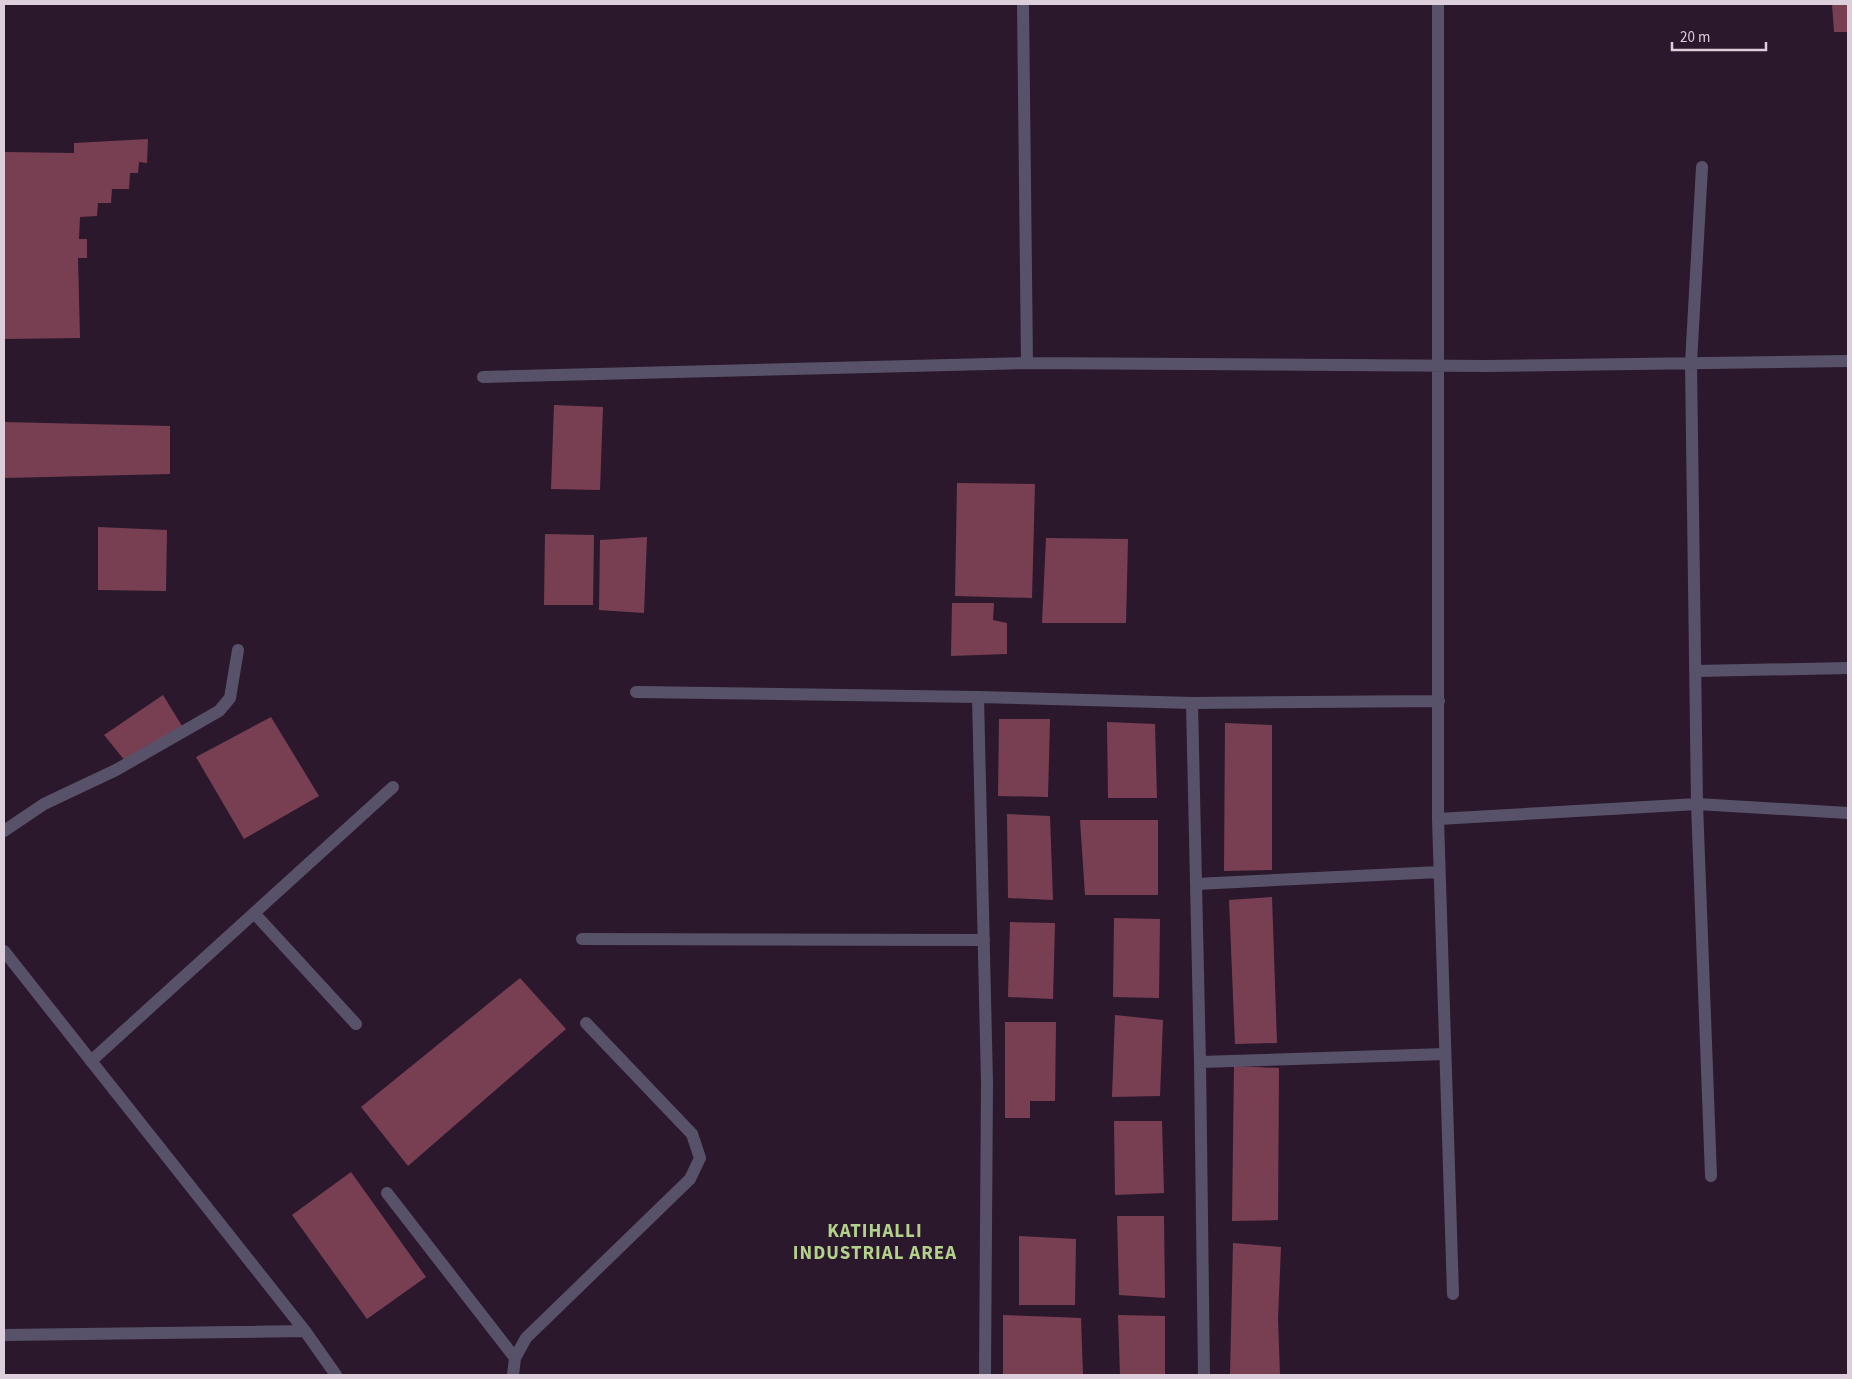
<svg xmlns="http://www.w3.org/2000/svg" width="1852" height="1379" viewBox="0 0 1852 1379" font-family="'Source Sans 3',sans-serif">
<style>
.building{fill:#783f52}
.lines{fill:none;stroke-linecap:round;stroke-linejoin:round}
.lane{stroke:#575269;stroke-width:12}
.street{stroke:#575269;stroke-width:12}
.labels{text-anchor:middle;stroke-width:5;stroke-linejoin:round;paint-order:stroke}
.district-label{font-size:19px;font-weight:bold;letter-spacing:1px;fill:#b2d28c;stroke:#2c182c}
</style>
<rect width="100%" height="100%" fill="#2c182c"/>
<path class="building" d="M1832,4H1848V32H1834Z
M148,139L147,163L139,162L138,173H130L129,189H112L111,203H98L97,216L80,217L79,239H87V258H78L80,338L4,339V152L74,153V143Z
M554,405L603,407L600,490L551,489Z
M4,422L170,426V474L4,478Z
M957,483L1035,484L1032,598L955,596Z
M98,527L167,530L166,591L98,590Z
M545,534L594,535L593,605H544Z
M647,537L644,613L599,610L600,540Z
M1046,538L1128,539L1126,623H1042Z
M952,603H994L993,620L1007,623V654L951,656Z
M163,695L182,726L126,762L104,735Z
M271,717L319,796L244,839L196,757Z
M999,719H1050L1048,797L998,796Z
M1107,722L1155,724L1157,798H1108Z
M1225,723L1272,725V870L1224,871Z
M1007,814L1050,816L1053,900L1008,898Z
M1080,820H1158V895H1085Z
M1272,897L1277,1043L1235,1044L1229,900Z
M1114,918L1160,919L1159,998L1113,997Z
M1010,922L1055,923L1053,999L1008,997Z
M520,978L566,1029L408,1166L361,1107Z
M1115,1015L1163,1020L1160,1096L1112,1097Z
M1005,1022H1056L1055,1101H1030V1118H1005Z
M1234,1066L1279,1068L1278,1220L1232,1221Z
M1114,1121H1162L1164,1193L1115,1195Z
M351,1172L426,1277L367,1319L292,1215Z
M1117,1216H1164L1165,1298L1119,1295Z
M1019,1236L1076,1239L1075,1305H1019Z
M1233,1243L1281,1247L1278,1319L1280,1375H1230Z
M1003,1315L1081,1318L1083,1375H1003Z
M1118,1315L1165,1316V1375H1120Z"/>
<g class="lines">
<path class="lane" d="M1023,4L1027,363L1487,366L1848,361
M1438,4V819L1453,1294
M1702,167L1691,363L1697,804L1711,1176
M483,377L1027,363
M1696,671L1848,668
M636,692L978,697
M1438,819L1697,804L1848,813
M4,831L44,804L116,770L219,711L230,698L238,650
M1196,884L1439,872
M254,913L356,1024
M582,939L984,940
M91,1061L393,787
M1200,1062L1445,1054
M387,1193L515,1358
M513,1375L515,1358L526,1338L690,1179L700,1158L692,1134L586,1023
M985,1375L987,1083L978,697L1192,703
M1204,1375L1200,1062L1192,703L1439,701"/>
<path class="street" d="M4,951L305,1331L336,1375
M4,1335L305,1331"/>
</g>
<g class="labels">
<g class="district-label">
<text x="875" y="1237">KATIHALLI<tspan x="875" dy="22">INDUSTRIAL AREA</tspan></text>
</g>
</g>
<rect width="1852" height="1379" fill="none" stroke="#dccedb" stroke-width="10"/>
<path d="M1672 42v8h94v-8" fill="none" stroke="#dccedb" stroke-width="2.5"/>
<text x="1680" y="42" font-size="15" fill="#dccedb" stroke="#2c182c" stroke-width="4" paint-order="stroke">20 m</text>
</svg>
